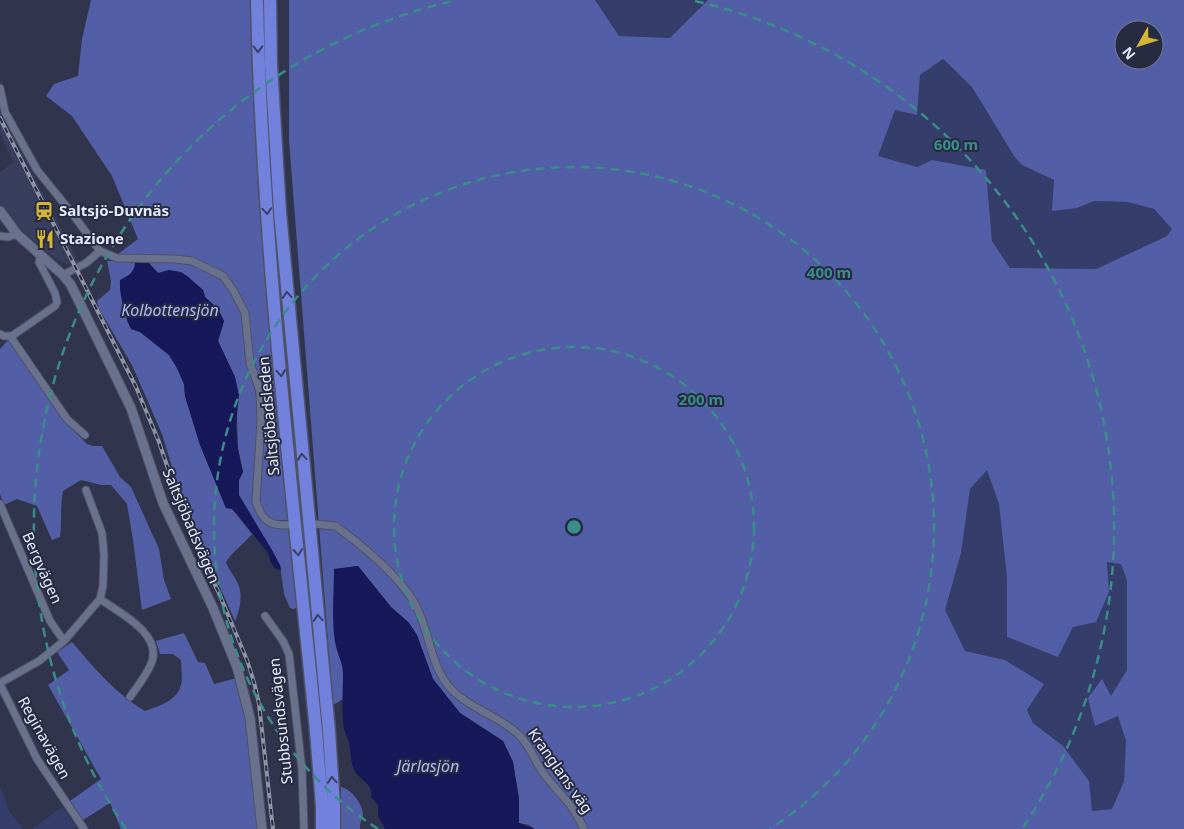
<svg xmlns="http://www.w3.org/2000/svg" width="1184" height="829" viewBox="0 0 1184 829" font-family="'Noto Sans',sans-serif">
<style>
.built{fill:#383e5b}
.green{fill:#353d6a}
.forest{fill:#525fa6;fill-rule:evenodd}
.water{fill:#171859}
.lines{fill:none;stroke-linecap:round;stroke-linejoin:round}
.minor-casing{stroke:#4e5266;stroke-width:9}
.tertiary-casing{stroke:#4e5266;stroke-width:11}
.motorway-casing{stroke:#4e5266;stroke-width:15}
.minor{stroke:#6a718c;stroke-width:7}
.tertiary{stroke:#6a718c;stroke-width:9}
.motorway{stroke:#7181dc;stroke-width:12}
.rail-casing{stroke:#8e93a6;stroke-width:4}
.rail{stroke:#262b42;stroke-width:2;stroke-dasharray:5.5;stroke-linecap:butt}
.oneway{stroke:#394068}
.ring{fill:none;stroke:#3a8d8a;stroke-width:2.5;stroke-dasharray:9 6}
.labels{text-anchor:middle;stroke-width:4;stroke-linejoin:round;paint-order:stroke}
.poi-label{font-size:15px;font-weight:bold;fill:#e6eafa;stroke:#262b42;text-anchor:start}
.street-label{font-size:15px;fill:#e6eafa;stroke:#262b42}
.water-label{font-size:16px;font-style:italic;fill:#adbbf7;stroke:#262b42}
.centre{fill:#3a8d8a;stroke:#262b42;stroke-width:2.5}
.ring-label{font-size:15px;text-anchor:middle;font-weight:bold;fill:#3a8d8a;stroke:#262b42;stroke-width:4;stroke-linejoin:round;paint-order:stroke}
</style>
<rect width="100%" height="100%" fill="#30354d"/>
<path class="built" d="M0,112L79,263L66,264L48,253L24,232L0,204V172L13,162L0,132Z"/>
<path class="green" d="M595,0H708L670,38L619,36Z
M942,59L972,87L1014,156L1022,165L1054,180L1077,208L1094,201L1128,202L1154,209L1172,229L1167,236L1096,269L1010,268L992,241L986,170L932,160L917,167L878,156L895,110L917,115L920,75Z
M987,469L999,504L1007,578L1008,637L1058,657L1072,627L1109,592L1107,562L1121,563L1127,580V670L1111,697L1095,726L1118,716L1126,741L1124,781L1112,809L1092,811L1088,781L1063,746L1033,723L1027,710L1044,684L1005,660L964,651L944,610L961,553L970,489Z
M0,786L9,811L23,829H0Z
M62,807L76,826L72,829H32Z"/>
<path class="forest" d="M91,0H250L259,200L273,364L290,520C271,521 265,520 260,501L264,422L252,363L247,312L226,276L175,256L118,254L138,239L112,176L72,116L46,96L54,84L78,76L82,39Z
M289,0H595L619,36L670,38L708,0H1184V829H535L529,825L519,823V799L513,762L503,741L460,713L433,679L417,636L409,623L391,607L358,566L334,569V630L349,676L345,698L333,705L289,140ZM1124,30H1154V60H1124ZM943,59L972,87L1014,156L1022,165L1054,180L1052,211L1077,208L1094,201L1128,202L1154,209L1172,229L1167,236L1096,269L1010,268L992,241L986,170L932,160L917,167L878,156L895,110L917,115L920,75ZM987,470L999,504L1007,578V637L1058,657L1073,627L1096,622L1109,592L1107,562L1121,564L1127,580V670L1111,696L1102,679L1088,698L1095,726L1118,716L1126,741L1124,781L1112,809L1092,811L1089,781L1063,746L1033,723L1027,710L1044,684L1005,660L965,651L945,610L961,553L970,489Z
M107,261H129L135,263V269L120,287L127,321L131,329L140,332L169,355L177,368L184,384L185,396L200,445L226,508L232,509L252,534C243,545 234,550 226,562C229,571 235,576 238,584C243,595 240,610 235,621L184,506L162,434L132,365L99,309L97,301L110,290L111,281Z
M147,261C189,261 228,267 241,314C246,329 243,347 246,363C249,374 255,385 256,396C261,430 254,466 252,500C258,523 267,528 290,528L297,608L293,609L290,608L284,594L280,565L239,496V480L243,472L238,449L236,385L235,377L218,341L224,321L218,309L205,297L203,290L187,276L158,273Z
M9,339L64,421L87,444L93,446H102L120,477L131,487L159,549L164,580L171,599L142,610L133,540L127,504L111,485H101L81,480L63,491C60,507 62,522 60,537L52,540L37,506L17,499L4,505L0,494V349Z
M184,633L198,662L205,663L214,684L237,678L247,722L259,829H121L110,803L83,820L70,801L101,779L48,685L69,670L57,652L72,642C95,669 115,693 145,711C159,706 177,701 181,685C183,678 181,668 181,660L173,654H160L156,641Z
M341,787C351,789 362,803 363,814C363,819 359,823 360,829H341Z"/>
<path class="water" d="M138,261H147L158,273L169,270L181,272L187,276L203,290L205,297L218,309L224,321L218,341L235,377L239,395L236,425L238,449L243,472L239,480V495L272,550L280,565L281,570L276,569L271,563L268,553L237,514L232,509L226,508L200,445L185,396L184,384L177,368L169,355L140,332L131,329C125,315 119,296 120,280C128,276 134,273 135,263Z
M358,566L391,607L409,623L417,635L433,679L460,713L503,741L513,762L519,799V823L535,829H385L378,816V805L371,797C374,785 362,781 356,773C349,762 352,751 348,739C347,736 345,733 344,729C341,711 343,693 343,675C343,663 338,656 336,646C331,626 334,590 334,569Z"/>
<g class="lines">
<g class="minor-casing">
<path id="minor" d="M0,88L5,112L37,170L71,212L100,251
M0,236L8,237L17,234
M63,275L86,263L100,251L117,258L175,259L192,261L223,276L233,290L245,313L250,363L260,391L261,421L256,501C262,521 269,526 290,525
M0,334L4,336H12L55,306L57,302L55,293L39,262L41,255
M10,336L67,419L85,435
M0,504L50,621L64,641
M315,524L335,526L341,530C365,548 398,576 414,602C430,629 429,665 451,689C470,709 500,716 520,736C531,747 535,762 544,774C552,785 562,795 571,806C576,813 580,821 584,829
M100,599C120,613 164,635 151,664C146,676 137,687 130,697
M265,616L283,641L289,654L302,770L304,829
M0,683L39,661L64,641L100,599L103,586L104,555L102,533L86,490
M0,684L37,759L84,829"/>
</g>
<g class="tertiary-casing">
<path id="tertiary" d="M0,211L17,234L63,275L71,285L131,408L163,503L213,608L237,667L250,718L262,829"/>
</g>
<g class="motorway-casing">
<path id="motorway" d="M257,0C262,245 292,488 316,731L322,806V829
M270,0L271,64L280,212L329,731L334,806V829"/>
</g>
<use href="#minor" class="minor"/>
<use href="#tertiary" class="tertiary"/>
<use href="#motorway" class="motorway"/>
<g class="rail-casing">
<path id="rail" d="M0,118L136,387L159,442L190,534L218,591L247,660L254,682L259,704L273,829"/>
</g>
<use href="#rail" class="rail"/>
</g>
<defs><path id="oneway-chevron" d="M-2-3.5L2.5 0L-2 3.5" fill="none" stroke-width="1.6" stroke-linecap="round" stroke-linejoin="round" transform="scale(1.25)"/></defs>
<g class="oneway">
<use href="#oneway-chevron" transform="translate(258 49) rotate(89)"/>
<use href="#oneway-chevron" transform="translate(267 211) rotate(86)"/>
<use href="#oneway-chevron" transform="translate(287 295) rotate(-95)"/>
<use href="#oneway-chevron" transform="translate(281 373) rotate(85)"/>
<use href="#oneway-chevron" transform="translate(302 457) rotate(-95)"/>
<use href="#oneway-chevron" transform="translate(298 552) rotate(84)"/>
<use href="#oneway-chevron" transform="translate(318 618) rotate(-95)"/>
<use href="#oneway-chevron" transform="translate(332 780) rotate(-94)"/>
</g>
<g class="ring">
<circle cx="574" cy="527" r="180"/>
<path d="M378 829A360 360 0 1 1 770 829"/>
<path d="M126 829A540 540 0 0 1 453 1M695 1A540 540 0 0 1 1022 829"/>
</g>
<defs>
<g id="station-bare" transform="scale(1.5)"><path d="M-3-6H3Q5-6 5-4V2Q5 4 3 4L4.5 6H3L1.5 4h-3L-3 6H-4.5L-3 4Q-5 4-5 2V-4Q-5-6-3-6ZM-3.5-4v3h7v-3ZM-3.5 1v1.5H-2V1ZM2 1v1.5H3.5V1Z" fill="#d5b534" stroke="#262b42" stroke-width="2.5" paint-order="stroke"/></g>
<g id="restaurant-bare" transform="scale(1.5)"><path d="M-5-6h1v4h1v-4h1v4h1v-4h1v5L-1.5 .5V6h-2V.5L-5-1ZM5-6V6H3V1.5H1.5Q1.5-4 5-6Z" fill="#d5b534" stroke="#262b42" stroke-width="2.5" paint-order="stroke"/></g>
</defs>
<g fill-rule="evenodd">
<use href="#station-bare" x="44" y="211"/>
<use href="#restaurant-bare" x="45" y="239"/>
</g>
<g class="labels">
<g class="poi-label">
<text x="59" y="216">Saltsjö-Duvnäs</text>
<text x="60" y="244">Stazione</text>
</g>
<g class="street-label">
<text transform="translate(269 416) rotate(-95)" y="5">Saltsjöbadsleden</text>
<text transform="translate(191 526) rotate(67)" y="5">Saltsjöbadsvägen</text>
<text transform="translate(42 568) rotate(66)" y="5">Bergvägen</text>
<text transform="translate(281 721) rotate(-96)" y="5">Stubbsundsvägen</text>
<text transform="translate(44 738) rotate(61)" y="5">Reginavägen</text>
<text transform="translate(560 771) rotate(55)" y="5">Kranglans väg</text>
</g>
<g class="water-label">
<text x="170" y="316">Kolbottensjön</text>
<text x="428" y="772">Järlasjön</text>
</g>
</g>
<circle cx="574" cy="527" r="8" class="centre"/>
<g class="ring-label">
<text x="956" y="150">600 m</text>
<text x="829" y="278">400 m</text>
<text x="701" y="405">200 m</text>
</g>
<g transform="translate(1139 45) rotate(231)"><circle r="24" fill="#262b42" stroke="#73778c"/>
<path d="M0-4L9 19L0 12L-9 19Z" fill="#d5b534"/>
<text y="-8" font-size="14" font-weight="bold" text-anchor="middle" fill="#e6eafa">N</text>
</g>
</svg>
